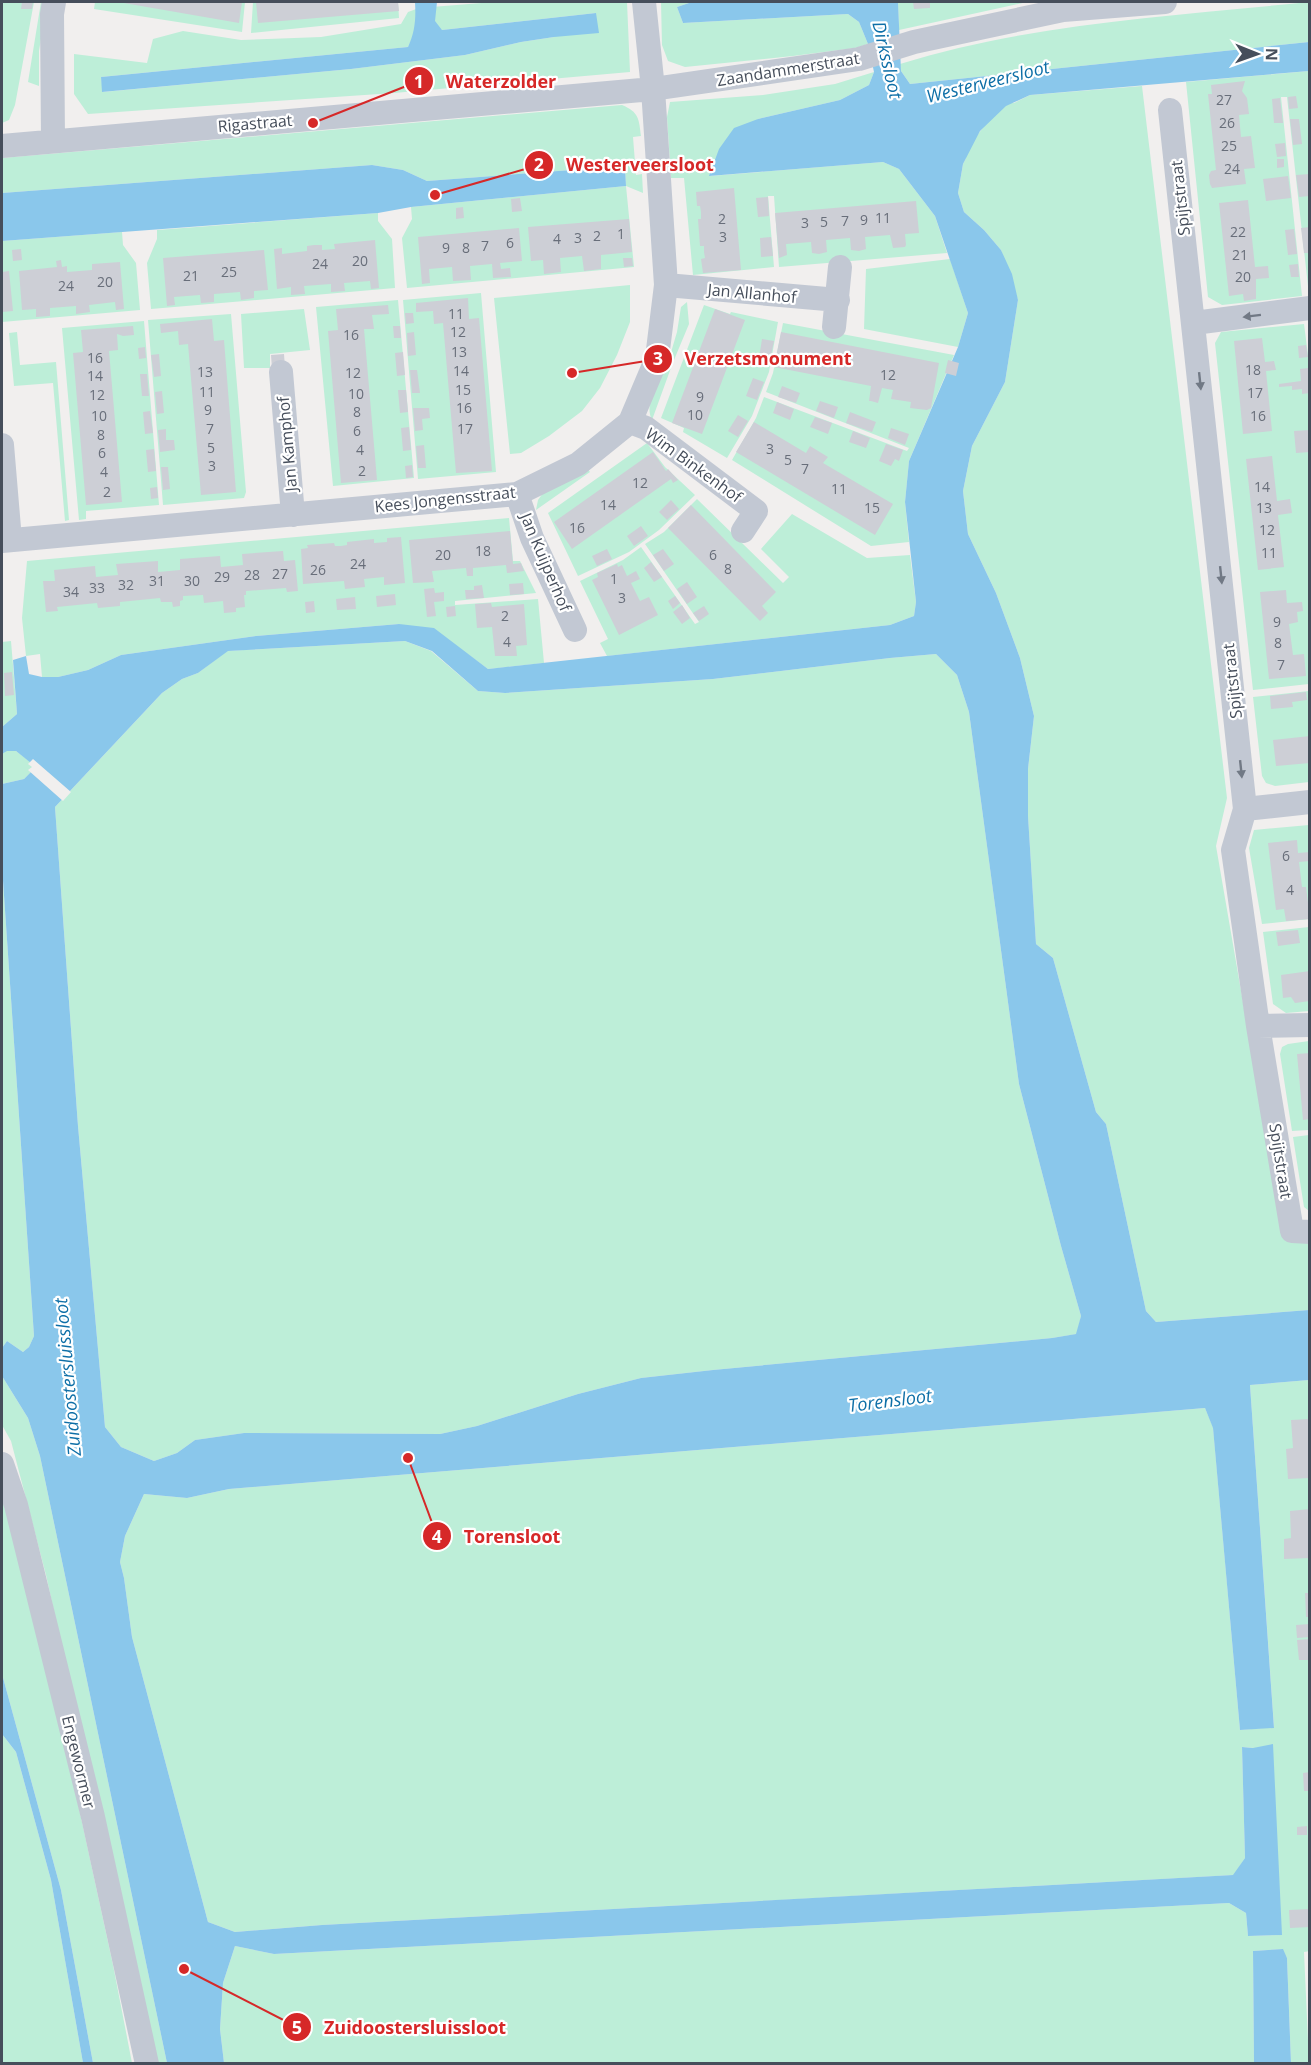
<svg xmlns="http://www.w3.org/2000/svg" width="1311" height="2065" viewBox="0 0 1311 2065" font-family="'Open Sans',sans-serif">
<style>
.green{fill:#bdeed8;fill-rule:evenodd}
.water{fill:#8ac7eb;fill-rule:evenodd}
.pier{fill:#f1efee}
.building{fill:#cdcfd6}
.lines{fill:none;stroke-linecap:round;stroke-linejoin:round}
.street{stroke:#c2c8d3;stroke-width:24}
.oneway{fill:#717985}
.labels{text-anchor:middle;stroke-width:4.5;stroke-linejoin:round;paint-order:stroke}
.number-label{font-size:14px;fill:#686e7a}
.street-label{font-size:16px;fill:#464e5b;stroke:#fff}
.water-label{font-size:18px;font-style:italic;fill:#0e6fa7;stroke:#fff}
.leader{fill:none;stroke:#d62828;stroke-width:2}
.callout-dot{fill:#d62828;stroke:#fff;stroke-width:2}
.mark-label{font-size:18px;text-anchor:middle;font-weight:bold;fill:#fff}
.callout-label{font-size:18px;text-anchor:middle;font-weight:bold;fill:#d62828;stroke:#fff;stroke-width:4.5;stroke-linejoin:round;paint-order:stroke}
</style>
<rect width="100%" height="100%" fill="#f1efee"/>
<path class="green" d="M2,2H34L15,105L9,120L2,123Z
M41,2H47L39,51V86L28,82Z
M95,2H245L242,32L94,9Z
M253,2H398L399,18L251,33Z
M494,2H627L630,72L394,93L88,114L74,94V54L147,63L153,39L183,31L241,40L321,37L401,24L408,12L419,8ZM596,13L554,37L521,42L465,55L351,69L103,92L101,77L408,47L414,35L416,19L442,30Z
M661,2H692L677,7L683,23L848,14L859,22L868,44L855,48L793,56L685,67L668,61L662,45Z
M898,2H1027L899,30Z
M1309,2V42L910,84L901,71L900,64C1033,23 1172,16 1309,2Z
M1309,71V295L1287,97H1281L1302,296L1222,305L1208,297L1186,82Z
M874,72L869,85L840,100L758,119L710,176L883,162L899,169L935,216L947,253L779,267L774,196H768L774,267L693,275L684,178H671L667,117L670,102L763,95L835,84Z
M1142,86L1227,798L1216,846L1282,1228L1309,1243V1310L1156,1322L1146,1311L1106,1124L1096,1112L1053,958L1036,944L1028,816V769L1034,716L1020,658L996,593L968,534L963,491L972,446L1005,382L1018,300L1001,250L984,230L964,212L958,193L963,164L966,158L965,151L1002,103H1014L1030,95Z
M622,105C639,112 639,119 641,136L633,137L636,175L642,174L643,193L626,186L634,267L407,288L402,238L412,219L411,207L626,186L625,166L427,181L403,170L372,165L2,193V158Z
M378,213V221L392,239L395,288L151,309L147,263L157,239V230Z
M122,232L123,245L136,263L140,310L2,322V241Z
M950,259L968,313L958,347L864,329L866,269Z
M630,285V322L617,355L600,388L582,411L549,436L521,453L510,454L494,298Z
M481,293L496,472L418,479L403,300Z
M398,300L414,478L333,486L316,307Z
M687,302L689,324L674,360L669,359L677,332L681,307Z
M704,305L730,314L731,312L778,322L769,372L752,416L727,458L683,432L684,428L661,418Z
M304,309L310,350L270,354V368H244L241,314Z
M231,314L246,492L244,498L163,505L148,320Z
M144,321L159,505L86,511V519L79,520L62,328Z
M783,323L954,355L909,461L905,502L909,542L871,546L732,460L756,418L764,397L907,451L909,448L766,392L773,373Z
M1304,324L1310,371L1309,684L1253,690L1215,343L1221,332Z
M17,332L20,365L56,362L69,520L65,521L53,383L14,386L9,333Z
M667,363L672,365L652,420C643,402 660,380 667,363Z
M647,443L665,467L695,495L659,530L629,552L578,576L548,513Z
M586,467L590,472L536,510L538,500L543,493Z
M697,499L783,583L789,577L761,549L792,514L867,558L910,555L916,602L914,616L890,625L607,656L600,643L608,639L580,581L623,560L641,547L695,624L699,622L645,544L664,532Z
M509,518L513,561H520L536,593L455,601V605L538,599L544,663L488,669L469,655L399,624L256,636L121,655L88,670L58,677H42L40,654L26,656L22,618L27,561Z
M11,641L17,714L2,727V642Z
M405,641L431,651L478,691L505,693L713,679L890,658L936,654L957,675L969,712L1019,1084L1061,1246L1081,1316L1077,1334L1052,1338L713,1370L641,1378L578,1394L477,1426L440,1434L244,1433L195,1440L177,1453L154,1461L121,1447L105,1427L78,1126L55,807L162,693L182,679L198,673L227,651Z
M1309,691V782L1275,786L1266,783L1262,776L1253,697Z
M6,751H16L37,767L24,779L2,784V754Z
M1309,825V919L1262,924L1249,848L1254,830Z
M2,866L34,1336L29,1347L23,1352L7,1341L2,1348Z
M1309,927V1011L1286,1013L1273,1004L1263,932Z
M1309,1041V1130L1292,1131L1280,1054L1282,1047L1288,1044Z
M1309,1135H1310L1309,1211L1304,1207L1293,1137Z
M2,1376L28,1418L40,1456L167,2063H154L46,1575L11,1441L2,1425Z
M1309,1380L1310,1951L1304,1952L1309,2063H1291L1287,1958L1282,1949L1253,1951L1254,2063H224L220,2029L223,1983L235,1946L274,1954L1229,1903L1246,1913L1248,1936L1281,1935L1254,1748L1242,1747L1245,1858L1234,1875L322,1925L235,1932L208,1922L132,1637L124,1578L120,1562L125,1536L144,1494L187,1498L229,1489L1205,1408L1213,1427L1240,1730L1274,1727L1250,1385Z
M2,1492L55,1698L113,1965L132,2063H93L61,1890L2,1674Z
M2,1734L16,1752L51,1880L83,2063H2Z"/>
<path class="water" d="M415,2H437L435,21L442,30L596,13L599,33L554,37L521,42L465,55L351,69L102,92L101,77L408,47C415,32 416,19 415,2Z
M692,2H898L901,71L910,84L1309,42V71L1030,95L1006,106L980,131L963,164L958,193L964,212L984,230L1001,250L1012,274L1018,300L1005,382L972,446L963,491L968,534L996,593L1020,658L1034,716L1028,769V816L1036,944L1053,958L1096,1112L1106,1124L1146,1311L1156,1322L1309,1310V1380L1250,1385L1274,1728L1240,1730L1213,1428L1205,1408L229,1489L187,1498L144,1494L125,1536L120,1562L124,1578L132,1637L208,1922L235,1932L322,1925L1233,1875L1245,1858L1242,1747L1253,1748L1273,1744L1282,1935L1248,1936L1246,1913L1229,1903L274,1954L235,1946L223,1983L220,2029L224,2063H167L40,1456L28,1418L2,1376V1348L7,1341L23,1352L29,1347L34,1336L2,866V784L24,779L36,767L16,751H7L2,754V727L17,714L13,660L26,656L29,674L42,677H58L88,670L121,655L256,636L399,624L434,628L488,669L890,625L914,616L916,602L905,502L909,461L958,347L968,313L935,216L899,169L883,162L709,176L719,149L734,128L758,119L840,100L869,85L874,72L868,44L859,22L848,14L683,23L677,7ZM405,641L432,651L478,691L505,693L713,679L890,658L936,654L957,675L969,712L1019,1084L1061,1246L1081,1316L1076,1334L1052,1338L713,1370L641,1378L578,1394L477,1426L440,1434L244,1433L195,1440L177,1453L154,1461L121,1447L105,1427L78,1126L55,807L162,693L182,679L198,673L228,651Z
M372,165L403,170L427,181L625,166L626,186L411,207L378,213L2,241V193Z
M2,1674L61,1890L93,2063H83L51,1880L16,1752L2,1734Z
M1283,1949L1287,1958L1291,2063H1254L1253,1951Z"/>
<path class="pier" d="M33,759L71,792L63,801L28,770L32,767L28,764Z"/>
<path class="building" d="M22,2H33L32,9H21Z
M118,2H242L239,23Z
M256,2H398L399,11L258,23Z
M913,2H930V8L914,9Z
M1245,81L1242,91L1247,98L1249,114L1239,115L1241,137L1251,136L1255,168L1244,169L1246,184L1212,188L1210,184L1209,175L1211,171L1216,170L1208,94H1212L1211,85Z
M1296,96L1298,108L1289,109L1288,97Z
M1280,98L1283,123H1274L1272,99Z
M1290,119H1299L1302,144L1293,145Z
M1285,143L1286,156L1277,157L1275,144Z
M1277,159H1284V167L1277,168Z
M1310,174V196L1299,197L1296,175Z
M1288,176L1291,198L1266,201L1263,179Z
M734,188L741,270L703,273L701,259L705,258L704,252V246H700L698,219H701V212L700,206H697L696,192Z
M768,197L769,216L758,217L756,198Z
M520,198L522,211L512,212L511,199Z
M1248,200L1255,267L1268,266L1269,278L1256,279V299L1244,301L1243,294L1229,296L1219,203Z
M916,201L919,233L905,234L906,245L905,247L893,248L890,235L865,237L866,249L859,251L851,250L850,238L826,240L827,252L819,254L812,253L811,242L786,244L787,255L779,258L775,213Z
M463,207L464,218L456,219V208Z
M629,219L632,252L601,255V269L584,271L582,256L560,258L561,272L544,274L543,260L531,261L528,227Z
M1310,227V253H1304L1301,228Z
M519,228L522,261L500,263L501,269L510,268L511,277L493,278L492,264L470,266L471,280L453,281L452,267L429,269L430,283L422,284L418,237Z
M1294,229L1297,254L1288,255L1285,230Z
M771,237L773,256L761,257L760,238Z
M375,240L379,288L371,289L370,281L344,283L345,291L331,292V284L304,286L305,294L291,295V287L277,289L274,249L282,248V254L307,251V246L314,245H322V250L335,249L334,244Z
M21,249L22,260L13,261L12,250Z
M264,250L268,290L254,291V298L241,300L240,292L214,294V302L201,303L200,295L174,297L175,305L167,306L163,258Z
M623,258H632L633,266L624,267Z
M61,260L62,267L67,266V272L92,270V264L120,262L124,309L116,310L115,302L89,305L90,312L76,314V306L50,308V316L36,317V309L22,310L19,271L57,267L56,261Z
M1298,264L1299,277H1291L1289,265Z
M9,271L13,311L2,312V272Z
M468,298L469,319L479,318L492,471L456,473L443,323L434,324L433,311L416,312V303Z
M388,305L389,314L372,315L374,329H364L377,480L341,483L328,331L338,330L336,309Z
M715,309L745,320L702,434L672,423Z
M405,313H413L414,323L406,324Z
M212,319L214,341L224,340L236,492L201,495L188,344L179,345L178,331L161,333L160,324Z
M133,326L134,335L123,336L117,334L118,350L109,351L122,502L86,505L73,353L83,352L81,330Z
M393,326H400L401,338H394Z
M414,332L416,355L408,356L407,333Z
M781,332L939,363L931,408L927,410L910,408L911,402L891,399L893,390L882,388L878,403L871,401H869L871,386L774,367Z
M1262,338L1265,362L1274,361L1276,370L1266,371L1272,431L1243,434L1234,341Z
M762,339L774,341L770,360L759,358Z
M1306,345L1308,357L1299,358L1298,346Z
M145,347L146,358L139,359L138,348Z
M403,352L405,375L397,376L395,353Z
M159,354L161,376L154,377L151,355Z
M284,354L285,368L272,369L271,355Z
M948,360L959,363L956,376L945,373Z
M1309,368L1310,393L1302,394V389L1292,390V386L1279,387V384L1301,381L1300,369Z
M410,370H417L420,393H412Z
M140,374H147L149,396H142Z
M753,378L764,382L757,400L746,396Z
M782,386L800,393L796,403L778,397Z
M398,390H406L408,412L400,413Z
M162,391L164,413L157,414L155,392Z
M820,401L838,407L834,418L816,411Z
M777,402L794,409L790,420L773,413Z
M413,408H429L430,418L422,419L423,430L415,431Z
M150,411L153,433L145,434L143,412Z
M850,412L876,422L872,432L846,423Z
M738,415L748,421L738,437L728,431Z
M815,417L832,423L828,434L810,427Z
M754,422L806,453L810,446L828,457L823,463L893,504L875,535L736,452Z
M409,427L411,450L403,451L401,428Z
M891,428L909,434L905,445L888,438Z
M166,429V440H174L175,450L160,452L158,430Z
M1310,430V452L1296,453L1294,431Z
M853,431L870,438L866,448L849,442Z
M886,444L903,450L899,461L895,459L891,466L879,461Z
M424,445L426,468H418L416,446Z
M154,449L156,471L148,472L146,450Z
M653,452L666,471L668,469L678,480L673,483L671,479L572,549L554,522Z
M1272,456L1277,501L1290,499L1292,513L1278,515L1284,567L1258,570L1246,459Z
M412,465L413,477L406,478L405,466Z
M161,467H168L170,489L163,490Z
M157,487L158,498L151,499L150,488Z
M671,500L679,509L667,520L659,512Z
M691,505L776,592L762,606L768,613L760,621L668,528Z
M641,526L648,536L634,546L627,536Z
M510,531L513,564L521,563L524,571L507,573L506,565L473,568V576H467L466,568L432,571L434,582L413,583L409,540Z
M401,537L405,583L384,585V577L364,579L365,587L345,589L344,581L303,584L301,549L308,548L307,545L334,543L335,546H341L347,545V542L374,539V543L387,542V538Z
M607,549L612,559L597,566L592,556Z
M663,549L674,564L664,571L653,555Z
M283,551L284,561L295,560L298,591L287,592L286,588L246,591V595H244L245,607L236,608V612L224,613L223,601L204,603L203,595L183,596V600L180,601V606L173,607L172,602H161L160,598L120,602V606L98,608L97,603L57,607L58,611L46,612L43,581H55L54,570L95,566L96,577L106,576L118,575L116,564L158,561V572L180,570V559L220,556L221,567L243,565L242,554Z
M651,562L662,577L654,582L644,568Z
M617,564L618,567L622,565L627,576L636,571L640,579L631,583L640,601L649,597L658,615L619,635L592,580L598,577L597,573Z
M687,582L697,597L687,604L677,589Z
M523,583L524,594L510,595L509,584Z
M482,585L484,598L466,599L465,590H474V586Z
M434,588L435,593L444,592V601L434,602L436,616L427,617L424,589Z
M1286,590L1287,603L1302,602L1303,611L1297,612L1298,622L1289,624L1293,655L1304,654L1306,676L1269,679L1260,592Z
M395,594L396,605L377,607L376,596Z
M675,596L680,603L673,609L668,601Z
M355,597L356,609L337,610L336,599Z
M314,601L315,612L306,613L305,602Z
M491,603L492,607L524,604L527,645L516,646L517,656H495L492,627L477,628L475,604Z
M682,605L690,618L682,624L673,612Z
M455,606L456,616L447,617L446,607Z
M704,606L709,614L699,621L693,613Z
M12,672L14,695L5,696L4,673Z
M1306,692L1307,700L1292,702L1293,707L1271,709L1270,696Z
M1310,736V763L1276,766L1273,740Z
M1297,840L1298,853L1310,852V861L1299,862L1302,887H1306L1310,919L1286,921L1284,909L1276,910L1268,843Z
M1298,930L1300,943L1278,946L1276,932Z
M1310,971V1001L1295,1003L1291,997L1283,998L1281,975Z
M1310,1053V1119L1303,1120L1297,1054Z
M1310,1419V1478L1288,1479L1286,1449L1293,1448L1291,1420Z
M1310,1509V1558L1284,1559V1539L1291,1538L1290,1511Z
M1305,1593H1310V1617H1306Z
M1310,1624V1637L1297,1638L1296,1625Z
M1310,1639V1660H1299L1297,1640Z
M1310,1772V1791H1304L1303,1773Z
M1307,1826V1835H1297V1827Z
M1310,1909V1927L1290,1928L1289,1910Z"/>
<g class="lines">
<path class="street" d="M1170,110L1245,809L1233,850L1258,1026L1292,1231L1310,1232
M53,141L52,14L54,2
M2,146L653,89L859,59L914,42L1063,10L1165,2
M666,285L838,300
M1194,323L1310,308
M834,327L840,267
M281,372L293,515
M630,422L646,428L756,511L743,531
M2,445L10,540
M517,494L532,538L575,630
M2,541L517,494L578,464L630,422L657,358L666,285L653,89L644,2
M1245,809L1310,802
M1258,1026L1310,1025
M2,1464L16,1505L93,1817L147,2064"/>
</g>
<defs><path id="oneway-solid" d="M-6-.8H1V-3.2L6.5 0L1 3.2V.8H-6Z" transform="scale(1.5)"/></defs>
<g class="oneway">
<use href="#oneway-solid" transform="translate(1252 316) rotate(173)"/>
<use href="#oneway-solid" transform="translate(1200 381) rotate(84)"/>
<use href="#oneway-solid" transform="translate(1221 575) rotate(84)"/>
<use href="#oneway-solid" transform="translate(1241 769) rotate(84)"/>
</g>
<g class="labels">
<g class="number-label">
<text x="1224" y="105">27</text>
<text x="1227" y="128">26</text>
<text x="1229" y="151">25</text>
<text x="1232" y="174">24</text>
<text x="883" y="223">11</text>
<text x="722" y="224">2</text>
<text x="864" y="225">9</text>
<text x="845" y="226">7</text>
<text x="824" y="227">5</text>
<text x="805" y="228">3</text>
<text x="1238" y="237">22</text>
<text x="621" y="239">1</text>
<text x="597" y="241">2</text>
<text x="723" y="242">3</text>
<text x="578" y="243">3</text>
<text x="557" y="244">4</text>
<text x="510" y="248">6</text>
<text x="485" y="251">7</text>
<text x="446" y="253">9</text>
<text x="466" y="253">8</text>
<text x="1240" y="260">21</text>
<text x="360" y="266">20</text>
<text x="320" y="269">24</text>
<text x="229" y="277">25</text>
<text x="191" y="281">21</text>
<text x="1243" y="282">20</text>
<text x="105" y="287">20</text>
<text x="66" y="291">24</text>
<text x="456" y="319">11</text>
<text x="458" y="337">12</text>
<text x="351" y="340">16</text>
<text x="459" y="357">13</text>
<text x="95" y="363">16</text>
<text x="1253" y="375">18</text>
<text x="461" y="376">14</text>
<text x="205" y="377">13</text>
<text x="353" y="378">12</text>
<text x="888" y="380">12</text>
<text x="95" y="381">14</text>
<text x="463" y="395">15</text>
<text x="207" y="397">11</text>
<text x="1255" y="398">17</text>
<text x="356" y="399">10</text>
<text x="97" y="400">12</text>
<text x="700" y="402">9</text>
<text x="464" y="413">16</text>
<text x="208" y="415">9</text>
<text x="357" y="417">8</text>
<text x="695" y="420">10</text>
<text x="99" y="421">10</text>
<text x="1258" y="421">16</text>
<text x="210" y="434">7</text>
<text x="465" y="434">17</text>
<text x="357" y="436">6</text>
<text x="101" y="440">8</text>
<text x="211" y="453">5</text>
<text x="770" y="454">3</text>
<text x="360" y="455">4</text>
<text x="102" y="458">6</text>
<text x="788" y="465">5</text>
<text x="212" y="471">3</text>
<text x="805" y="474">7</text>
<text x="362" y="476">2</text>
<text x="104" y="477">4</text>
<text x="640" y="488">12</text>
<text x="1262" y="492">14</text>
<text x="839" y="494">11</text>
<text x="107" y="497">2</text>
<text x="608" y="510">14</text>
<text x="872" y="513">15</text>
<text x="1264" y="513">13</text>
<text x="577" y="533">16</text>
<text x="1267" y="535">12</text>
<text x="483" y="556">18</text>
<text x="1269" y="558">11</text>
<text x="443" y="560">20</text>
<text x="713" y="560">6</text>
<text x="358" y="569">24</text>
<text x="728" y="574">8</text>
<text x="318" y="575">26</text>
<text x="280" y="579">27</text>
<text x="252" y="580">28</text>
<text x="222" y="582">29</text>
<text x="614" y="584">1</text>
<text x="157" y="586">31</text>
<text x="192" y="586">30</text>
<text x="126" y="590">32</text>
<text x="97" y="593">33</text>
<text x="71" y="597">34</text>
<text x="622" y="603">3</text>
<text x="505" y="621">2</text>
<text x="1277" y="627">9</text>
<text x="507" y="647">4</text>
<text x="1278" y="648">8</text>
<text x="1281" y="670">7</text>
<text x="1286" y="861">6</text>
<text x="1290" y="895">4</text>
</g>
<g class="street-label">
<text transform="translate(788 69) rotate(-9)" y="6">Zaandammerstraat</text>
<text transform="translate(255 123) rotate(-5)" y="6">Rigastraat</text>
<text transform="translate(1180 198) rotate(-96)" y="6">Spijtstraat</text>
<text transform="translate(752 293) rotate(5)" y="6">Jan Allanhof</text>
<text transform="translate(287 444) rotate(-95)" y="6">Jan Kamphof</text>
<text transform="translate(694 465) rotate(36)" y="6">Wim Binkenhof</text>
<text transform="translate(445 499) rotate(-6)" y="6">Kees Jongensstraat</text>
<text transform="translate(546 562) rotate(67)" y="6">Jan Kuijperhof</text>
<text transform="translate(1232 681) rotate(-96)" y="6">Spijtstraat</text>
<text transform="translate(1281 1161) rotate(81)" y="6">Spijtstraat</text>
<text transform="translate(79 1762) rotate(76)" y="6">Engewormer</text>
</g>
<g class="water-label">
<text transform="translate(887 60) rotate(77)" y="6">Dirkssloot</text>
<text transform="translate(988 82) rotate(-14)" y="6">Westerveersloot</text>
<text transform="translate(68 1377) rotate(-95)" y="6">Zuidoostersluissloot</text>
<text transform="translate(890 1401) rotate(-7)" y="6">Torensloot</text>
</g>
</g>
<path class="leader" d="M313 123L419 81M435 195L539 165M572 373L658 359M408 1458L437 1536M184 1969L297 2027"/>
<g class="callout-dot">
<circle cx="313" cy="123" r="6"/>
<circle cx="435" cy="195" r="6"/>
<circle cx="572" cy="373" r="6"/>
<circle cx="408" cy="1458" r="6"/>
<circle cx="184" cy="1969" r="6"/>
<circle cx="419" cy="81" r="15"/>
<circle cx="539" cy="165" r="15"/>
<circle cx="658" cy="359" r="15"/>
<circle cx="437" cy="1536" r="15"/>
<circle cx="297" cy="2027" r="15"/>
</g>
<g class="mark-label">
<text x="419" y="88">1</text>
<text x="539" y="171">2</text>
<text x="658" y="365">3</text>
<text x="437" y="1543">4</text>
<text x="297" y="2034">5</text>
</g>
<g class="callout-label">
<text x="501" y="88">Waterzolder</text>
<text x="640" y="171">Westerveersloot</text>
<text x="768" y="365">Verzetsmonument</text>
<text x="512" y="1543">Torensloot</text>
<text x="415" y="2034">Zuidoostersluissloot</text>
</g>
<rect width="1311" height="2065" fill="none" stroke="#464e5b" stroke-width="6"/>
<g transform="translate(1257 54) rotate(91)" stroke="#ffffff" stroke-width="4.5" paint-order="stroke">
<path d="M0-4.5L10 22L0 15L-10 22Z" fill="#464e5b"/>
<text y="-9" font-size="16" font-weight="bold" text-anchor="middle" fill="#464e5b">N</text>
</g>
</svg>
